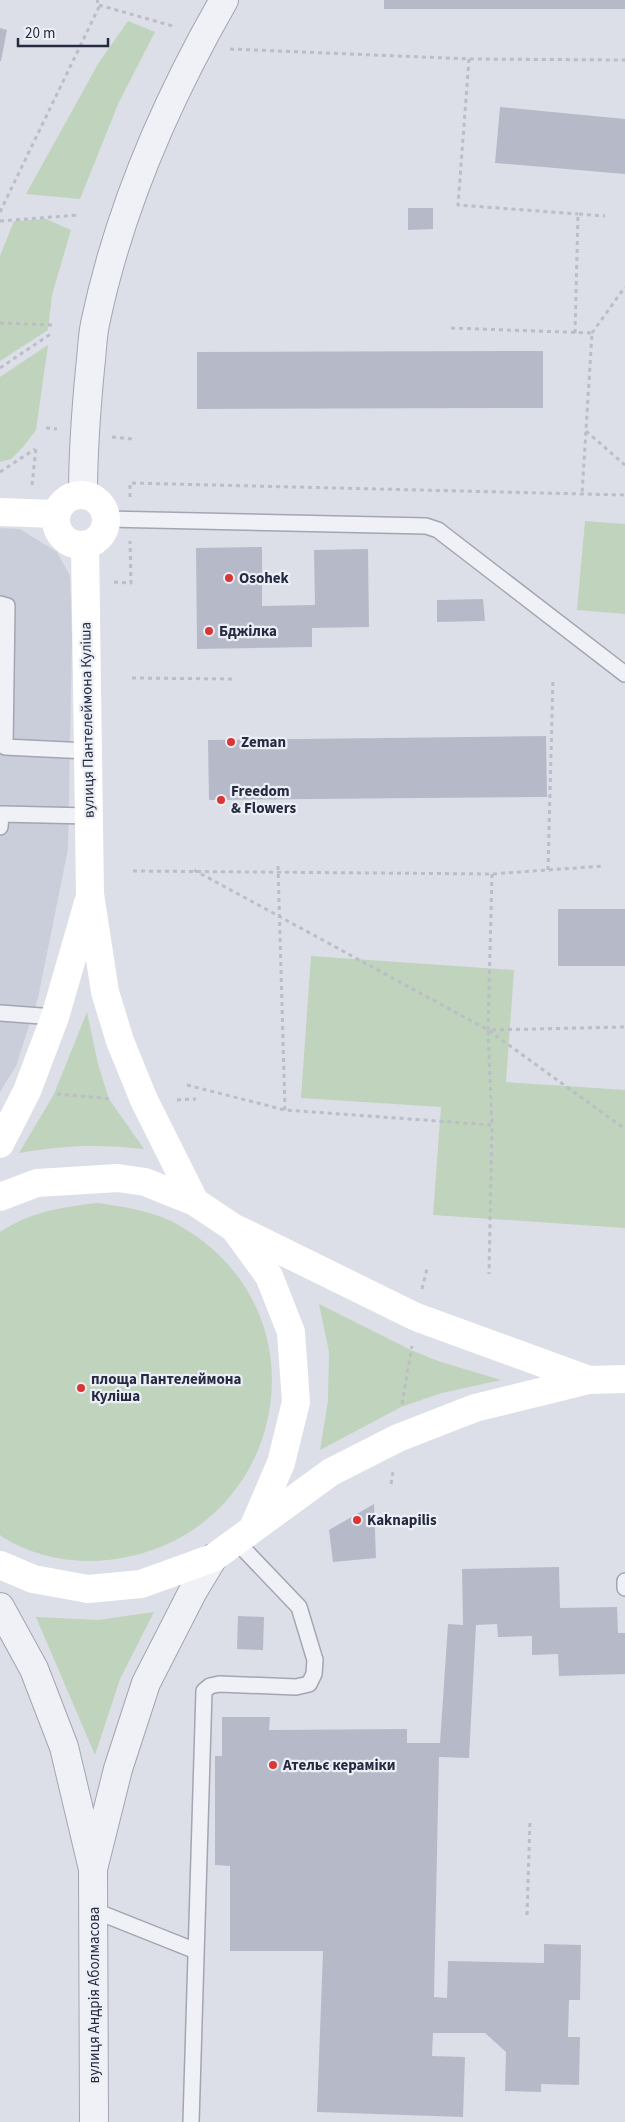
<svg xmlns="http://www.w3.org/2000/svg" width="625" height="2122" viewBox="0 0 625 2122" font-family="'Source Sans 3',sans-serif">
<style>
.built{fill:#caceda}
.green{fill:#bfd3bd}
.building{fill:#b6bac8}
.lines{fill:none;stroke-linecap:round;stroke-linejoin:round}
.service-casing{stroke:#a2a5b2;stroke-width:18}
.minor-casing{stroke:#a2a5b2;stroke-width:30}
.tertiary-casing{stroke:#a2a5b2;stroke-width:30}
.path{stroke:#bbbdc7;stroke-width:3;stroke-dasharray:4 4;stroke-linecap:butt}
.service{stroke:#f0f1f6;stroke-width:15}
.minor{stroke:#f0f1f6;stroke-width:28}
.tertiary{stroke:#f0f1f6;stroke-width:28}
.secondary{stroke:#fff;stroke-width:28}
.poi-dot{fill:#da3635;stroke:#eceff6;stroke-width:2}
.labels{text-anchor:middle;stroke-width:4.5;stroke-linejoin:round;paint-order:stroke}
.poi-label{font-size:15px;font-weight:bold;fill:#252a40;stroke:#eceff6;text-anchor:start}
.street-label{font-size:15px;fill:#252a40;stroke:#eceff6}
</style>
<rect width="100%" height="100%" fill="#dddfe8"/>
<path class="built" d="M0,528L20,529L57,552L70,576L72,640L68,849L38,998L16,1066L0,1092Z"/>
<path class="green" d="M128,21L155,32L119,102L80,199L26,194L98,64Z
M46,219L71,230L52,295L48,330L0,361V256L14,221Z
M48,345L36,430L24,446L11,459L0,462V377Z
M585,521L625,524V614L577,610Z
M311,956L514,970L506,1082L625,1090V1228L433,1215L441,1107L301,1098Z
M87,1012L98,1064L109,1099L144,1149C99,1144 64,1145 19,1153L54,1094Z
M97,1203C126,1207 155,1211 180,1226C334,1314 284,1541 108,1560C72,1564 30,1556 0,1535V1232C30,1212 62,1207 97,1203Z
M319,1304L411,1350L438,1361L501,1380L442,1393L401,1407L320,1450L328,1401L329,1352Z
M154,1612L120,1679L95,1755L36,1617L98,1620Z"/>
<path class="building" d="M384,0H625V9H384Z
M0,28L7,30L1,61H0Z
M500,107L625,119V174L495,163Z
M408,208H433V229L408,230Z
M543,351V408L197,409V352Z
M262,547V606L315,605L314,550L368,549L369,627L312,628V647L197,649L196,548Z
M483,599L485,621L437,622V600Z
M546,736L547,797L209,800L208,740Z
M558,909H625V966H558Z
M374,1504L376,1558L333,1562L329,1530Z
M559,1567L560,1608L617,1607L618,1633H625V1674L559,1676L558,1654L532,1655V1636L498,1637L497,1624L476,1625L469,1758L439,1757L434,1997L447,1998L448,1961L544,1963V1944L581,1945L580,2000H569L568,2037H580L579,2085L541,2084V2092L505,2091L506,2052L485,2033H433L432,2056L465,2057L463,2117L317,2112L323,1951H230V1866L215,1865V1756H222V1717H270L269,1730L407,1729V1743H440L448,1624L463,1625L462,1569Z
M238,1616L264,1617L263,1650L237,1649Z"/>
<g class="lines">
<g class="service-casing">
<path id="service" d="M106,519L426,526L438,530L447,537L625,674
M0,604L7,606L5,747L87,751
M0,827L1,814L89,816
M0,1013L55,1017
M625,1581V1588
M93,1910L196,1951
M191,2122L204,1691L210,1686L219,1684L296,1687L309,1684L314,1674L315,1660L299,1607L237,1542"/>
</g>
<g class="minor-casing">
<path id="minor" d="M0,1607L34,1669L64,1747L93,1869L94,2122
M94,1865L118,1769L146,1683L193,1591L213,1558"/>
</g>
<g class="tertiary-casing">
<path id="tertiary" d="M83,494C83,452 86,411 90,369C92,354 92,338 95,324C119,208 166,101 224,0"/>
</g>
<path class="path" d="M99,5L176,27
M230,49L469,59L625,60
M469,59L458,205L578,214
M0,212L99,7L97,0
M0,221L79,215
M0,323L53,325
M451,328L592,333L582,494
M575,333L578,214L605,216
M592,333L625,287
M0,368L52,333
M46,428L57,429
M586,431L625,465
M112,437L132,439
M0,472L35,449
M32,485L36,448
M130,497V483L625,495
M114,582L131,583L130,541
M132,678L235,679
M278,866L285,1110
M194,870L488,1030L625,1129
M548,870L553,678
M133,871L492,874L603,866
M492,874L488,1030L625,1027
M488,1031L492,1125
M187,1085L285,1110L492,1125L489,1274
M57,1094L113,1099
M177,1100L196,1099
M422,1289L427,1269
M402,1404L412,1346
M391,1484L393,1472
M527,1915L530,1820"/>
<use href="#service" class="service"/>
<use href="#minor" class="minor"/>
<use href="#tertiary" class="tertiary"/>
<path class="secondary" d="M56 520a25 25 0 1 1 50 0a25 25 0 1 1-50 0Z
M0,512L55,514
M85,545L90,894L105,992L120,1041L144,1100L195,1202
M0,1144L27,1091L55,1017L88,903
M0,1197L37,1183L118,1178L145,1182L195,1202L234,1228L269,1276L291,1332L296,1402L281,1463L253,1528
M239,1230L416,1317L589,1380
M0,1565L33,1579L88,1589L141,1584L213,1558L331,1472L398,1438L475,1408L589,1380L625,1379"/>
</g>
<g class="poi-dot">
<circle cx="229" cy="578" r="5"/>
<circle cx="209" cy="631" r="5"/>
<circle cx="231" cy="742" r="5"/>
<circle cx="221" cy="800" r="5"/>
<circle cx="81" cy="1388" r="5"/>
<circle cx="357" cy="1520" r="5"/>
<circle cx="273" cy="1765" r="5"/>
</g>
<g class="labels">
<g class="poi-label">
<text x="239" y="583">Оsоhek</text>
<text x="219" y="636">Бджілка</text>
<text x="241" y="747">Zeman</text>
<text x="231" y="796">Freedom<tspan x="231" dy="17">&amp; Flowers</tspan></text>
<text x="91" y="1384">площа Пантелеймона<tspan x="91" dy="17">Куліша</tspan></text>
<text x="367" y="1525">Kaknapilis</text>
<text x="283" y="1770">Ательє кераміки</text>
</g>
<g class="street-label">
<text transform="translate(87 720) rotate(-91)" y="5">вулиця Пантелеймона Куліша</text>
<text transform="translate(94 1995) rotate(-90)" y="5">вулиця Андрія Аболмасова</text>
</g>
</g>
<path d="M18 38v8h90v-8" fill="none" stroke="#252a40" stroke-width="2.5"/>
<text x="25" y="38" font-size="15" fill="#252a40" stroke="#eceff6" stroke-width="4" paint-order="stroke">20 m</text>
</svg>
